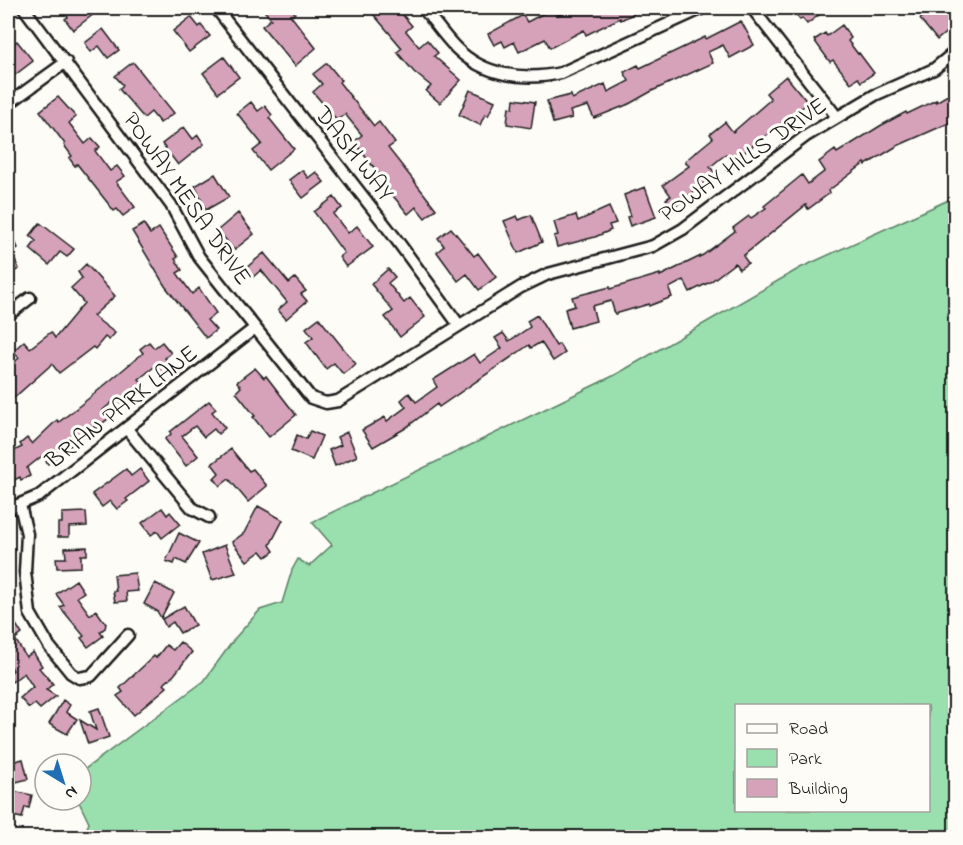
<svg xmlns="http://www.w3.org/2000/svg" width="963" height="845" viewBox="0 0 963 845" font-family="'Indie Flower',sans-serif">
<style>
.green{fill:#99e0ae;stroke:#5a7e65;stroke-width:1.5;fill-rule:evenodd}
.building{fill:#d6a2ba;stroke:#1c1c1c;stroke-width:1.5}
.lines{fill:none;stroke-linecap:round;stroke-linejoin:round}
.minor-casing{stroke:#1c1c1c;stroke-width:15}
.minor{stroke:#fdfcf7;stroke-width:10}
.labels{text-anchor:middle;stroke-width:6;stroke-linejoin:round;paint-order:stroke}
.street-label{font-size:24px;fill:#1c1c1c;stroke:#fdfcf7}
</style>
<rect width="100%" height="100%" fill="#fdfcf7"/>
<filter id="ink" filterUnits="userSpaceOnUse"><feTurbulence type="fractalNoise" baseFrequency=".0167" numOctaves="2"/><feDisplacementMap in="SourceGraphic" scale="12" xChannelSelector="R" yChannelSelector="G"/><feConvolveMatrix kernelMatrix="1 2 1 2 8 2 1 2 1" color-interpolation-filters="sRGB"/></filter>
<g filter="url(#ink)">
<path class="green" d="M955,197V837H83L89,823L78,800H81V772L204,681L235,638L260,610L282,603L292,570L298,559L309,566L332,545L312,522L615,375L800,268ZM736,706H928V810H736Z"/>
<path class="building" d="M60,8H89L94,14L73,30L65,19L68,17Z
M262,8H291L295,13L291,16L316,48L295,66L262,26L271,19Z
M368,8H397L412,26L406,31L419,47L427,40L438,53L434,56L461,80L440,103L426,91L431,86L414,72L397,52L402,48Z
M554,8L558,15L573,8H645L621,20L620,18L586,35L584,30L550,48L545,39L519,52L514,42L505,47L502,41L494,45L488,34L523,15L527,22Z
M790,8H828L807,24L802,18L800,20Z
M934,8H956V24L937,40L920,19Z
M191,17L199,27L201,25L210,36L189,52L173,31Z
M741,21L754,45L730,58L723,45L708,52L713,63L652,91L629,104L594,118L588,106L570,111L572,118L553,123L547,101L571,95L572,99L605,84L608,92L629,81L624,72L638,65L640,68L705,37L706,39Z
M842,25L851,38L848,41L858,54L859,53L874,73L861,82L858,78L851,83L833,60L830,62L814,40L825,33L827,36Z
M103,29L119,50L108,58L99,46L91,52L85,43Z
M17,41L33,61L11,78L8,73V48Z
M224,57L239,77L218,93L203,73Z
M133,62L174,113L160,123L151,112L144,118L119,89L123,85L115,76Z
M327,63L341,80L339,82L374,126L379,122L395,143L388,148L436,209L425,218L416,207L408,214L384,185L386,183L354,142L362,135L345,114L337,120L313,92L322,84L313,74Z
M786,76L808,103L732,162L726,154L710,167L716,174L673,208L666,199L671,196L663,185L689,166L685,161L713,138L710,134L725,122L733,132L771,99L766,93Z
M470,90L495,101L488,116L485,114L480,125L459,115Z
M956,90V120L897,146L866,165L865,163L828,191L830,193L808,209L806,205L743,256L748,263L739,269L735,263L710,282L690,292L684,280L669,288L672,297L649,306V304L615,314L611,301L592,306L596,321L570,328L565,309L575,306L572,297L610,287V289L660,274V276L703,255L735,231L733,228L749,216L751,218L766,208L764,206L802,175L808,184L825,171L819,162L835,150L837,153L880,126L906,112L907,114L936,100V102Z
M58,97L76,117L69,123L85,144L92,138L100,147L95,151L110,171L117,166L125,176L116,182L135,207L123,216L117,209L114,211L77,164L75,166L69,158L72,156L64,145L65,144L40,111Z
M514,99L535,102L531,128L507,124L509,107L513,108Z
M251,102L258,111L265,106L272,115L269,118L294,149L268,170L253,151L262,144L237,113Z
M184,127L193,139L198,135L204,144L178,165L162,144Z
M302,170L308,178L316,172L324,182L303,198L289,180Z
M215,174L229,197L206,210L195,186Z
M645,187L656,217L630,226L627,217L631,216L624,195Z
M334,197L342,208L333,214L348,233L357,226L373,247L346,267L339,257L344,253L314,212Z
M609,207L616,223L609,225L611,230L595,237L557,247L554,236L558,235L554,222L576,215L578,221Z
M238,213L254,234L234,250L218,230Z
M531,215L542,242L518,253L504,221L517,216L519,220Z
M40,223L74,249L67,257L60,252L49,265L30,249L36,241L30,236Z
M144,224L150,234L159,228L178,257L175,259L182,270L177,273L192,294L199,288L216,313L207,320L216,330L206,338L165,286L132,231Z
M8,226L18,248L11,252L19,269L8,275Z
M451,228L474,256L478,253L496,277L479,290L467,274L458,281L437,252L444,246L438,238Z
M264,253L289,283L295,278L306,291L301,294L307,301L286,319L278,310L287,302L261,270L253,277L246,268Z
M86,264L115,296L93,316L115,333L109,340L105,337L95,349L93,347L59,373L52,364L8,403V368L19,358L13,351L24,341L30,348L51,332L55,338L84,303L71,288L82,278L78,272Z
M388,269L395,277L388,283L404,303L410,298L425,317L400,337L385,317L393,311L371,284Z
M537,315L556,346L559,344L565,353L553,361L541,342L531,348L529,345L439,407L437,404L404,429L373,447L362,430L385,417L387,421L406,407L401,400L409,393L416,402L437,387L433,380L474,354L480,363L502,348L495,338L503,333L509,341L530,327L527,321Z
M319,318L356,364L343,374L334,363L326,369L306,342L313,337L306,328Z
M149,342L154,348L162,342L171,353L165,358L171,366L160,374L154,367L139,379L145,386L131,397L132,399L123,406L117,398L103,410L109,418L95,429L94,427L48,464L42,456L27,468L30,476L21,480L20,477L8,483V454L22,447L20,444L27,438L32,444L57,420L59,422L88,399L143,353L140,349Z
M255,368L264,378L266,376L296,415L269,437L253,417L255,416L236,392L241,387L237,382Z
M209,401L216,409L212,412L225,428L218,434L214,429L204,437L195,426L182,436L198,456L186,466L165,439L171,434L170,432Z
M310,431L322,436L312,460L291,451L297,435L306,439Z
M347,432L357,456L335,466L329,450L341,445L337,437Z
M231,449L249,471L253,469L267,486L248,502L229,479L220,486L214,478L219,473L212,464Z
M126,469L131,476L140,469L149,481L126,499L128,501L117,509L110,501L102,507L92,494Z
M258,506L283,520L270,545L274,551L266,557L261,551L247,561L232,542L244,533Z
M162,508L167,515L170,512L180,524L162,538L157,531L151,535L142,523Z
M86,512L87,526L69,527V537H58V523H62V513Z
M179,533L199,543L186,564L176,559L174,564L166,561Z
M225,545L236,573L212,580L202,554Z
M87,547V555H81V567L57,568L56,558H66L65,548Z
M135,573L138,591L126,592L127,601L115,602L113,591H116L114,575Z
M76,580L84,592L77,597L90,615L96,610L106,624L105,628L100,632L103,636L88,647L81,638L84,636L60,607L64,605L56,594Z
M155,583L174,593L161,618L157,611L144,604Z
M184,606L195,625L180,633L173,622L166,627L162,619Z
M15,623L22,634L15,639L26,657L33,652L42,666L39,668L53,684L46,690L56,696L40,709L35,704L29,708L20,698L33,687L24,673L12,682L8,675L13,670L8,661V627Z
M180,642L192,652L174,675L164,684L167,687L134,715L117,696L123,692L120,688L154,656L156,658L166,645L173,650Z
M63,700L70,705L66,712L77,719L67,734L49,724Z
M99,708L109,737L88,744L80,720L96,730L90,711Z
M23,759L28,779L8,784V763Z
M8,790L32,795L29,808L25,807L22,818L8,815Z"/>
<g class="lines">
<g class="minor-casing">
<path id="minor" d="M24,8L171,205L199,257L311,398L326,403L338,401L521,287L548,274L653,246L683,229L806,136L875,95L934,69L956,51
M216,8L393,235L459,325
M423,8C434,21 444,36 456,48C484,76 524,81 561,73L703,8
M752,8L837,117
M8,104L66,62
M8,315L30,298
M127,429L192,508L209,517
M20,505L27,534L25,572L30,613L49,646L71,673L79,678L91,676L128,635
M8,509L39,496L255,328"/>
</g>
<use href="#minor" class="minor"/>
</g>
</g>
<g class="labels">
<g class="street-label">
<text transform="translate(355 153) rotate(52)" y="8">DASH WAY</text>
<text transform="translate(742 159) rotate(-35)" y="8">POWAY HILLS DRIVE</text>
<text transform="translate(188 198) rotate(55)" y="8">POWAY MESA DRIVE</text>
<text transform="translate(121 406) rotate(-38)" y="8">BRIAN PARK LANE</text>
</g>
</g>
<rect width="963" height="845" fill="none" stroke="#fdfcf7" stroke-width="30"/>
<rect x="15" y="15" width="933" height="815" fill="none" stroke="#1c1c1c" stroke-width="2" filter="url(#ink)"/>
<rect x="735" y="704" width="195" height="108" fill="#fdfcf7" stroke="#a3a29f" stroke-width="1.5"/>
<rect x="747" y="724" width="30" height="9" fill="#fdfcf7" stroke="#a3a29f" stroke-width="1.5"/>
<text x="789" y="734" font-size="18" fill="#1c1c1c">Road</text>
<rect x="747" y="749" width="30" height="18" fill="#99e0ae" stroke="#a3a29f" stroke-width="1.5"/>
<text x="789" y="764" font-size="18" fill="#1c1c1c">Park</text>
<rect x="747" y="779" width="30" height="18" fill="#d6a2ba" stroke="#a3a29f" stroke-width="1.5"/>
<text x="789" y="794" font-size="18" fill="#1c1c1c">Building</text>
<g transform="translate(63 782) rotate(142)"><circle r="28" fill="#fdfcf7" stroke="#a3a29f" stroke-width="1.5"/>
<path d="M0-4.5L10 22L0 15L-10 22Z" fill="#1f6fb2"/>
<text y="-9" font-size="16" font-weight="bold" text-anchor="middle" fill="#1c1c1c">N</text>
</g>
</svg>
